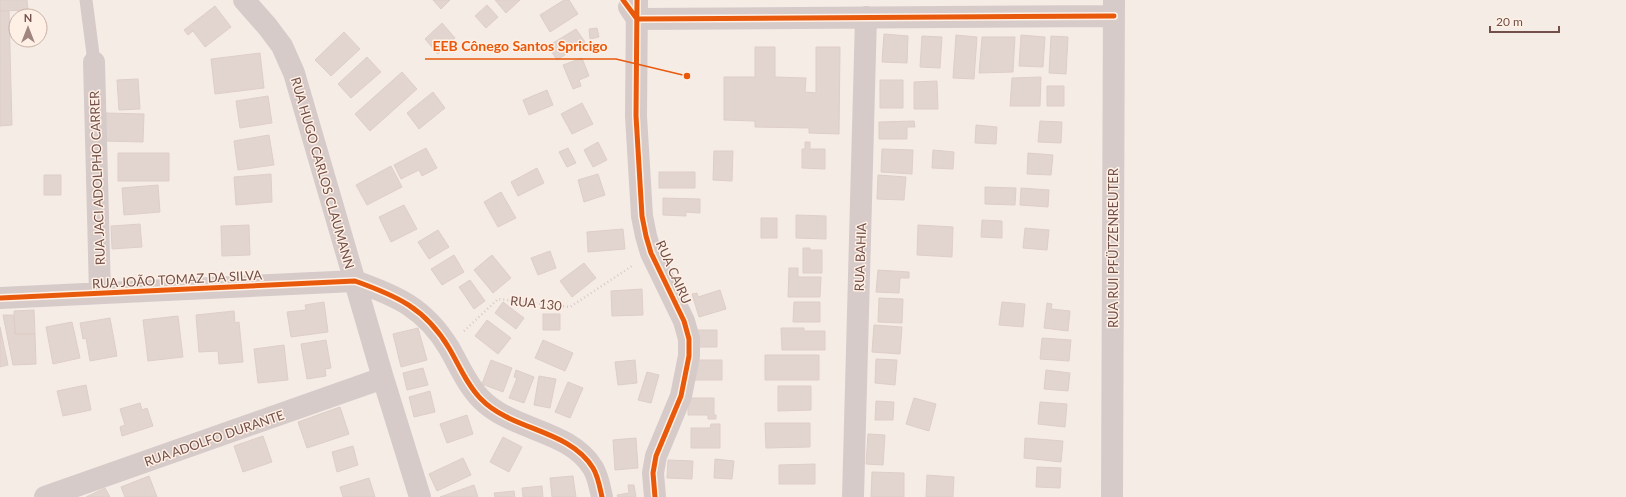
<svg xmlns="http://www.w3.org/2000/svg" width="1626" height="497" viewBox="0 0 1626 497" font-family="Lato,sans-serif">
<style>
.building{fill:#e2d4ce;stroke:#decec8}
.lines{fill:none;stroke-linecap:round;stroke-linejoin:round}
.path{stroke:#d6cbc8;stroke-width:2.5;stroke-dasharray:1 3;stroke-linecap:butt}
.service{stroke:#d6cbc9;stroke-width:13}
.minor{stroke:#d6cbc9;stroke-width:22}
.cycleway-casing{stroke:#fff0e5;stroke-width:8}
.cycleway{stroke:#e8590c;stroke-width:5}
.labels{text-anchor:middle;stroke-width:3;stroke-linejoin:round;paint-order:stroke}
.street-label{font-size:13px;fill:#724f48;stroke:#fff0e5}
.leader{fill:none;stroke:#e8590c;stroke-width:1.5}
.callout-dot{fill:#e8590c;stroke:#fff0e5;stroke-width:1.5}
.callout-label{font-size:14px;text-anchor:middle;font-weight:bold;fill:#e8590c;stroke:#fff0e5;stroke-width:3;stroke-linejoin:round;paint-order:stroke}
</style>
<rect width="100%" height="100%" fill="#f6ece6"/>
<path class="building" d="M0,0H27L28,10L0,11Z
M433,0H450L441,9Z
M495,0H520L506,13Z
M564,0H569L578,14L550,32L540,15Z
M487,5L498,17L486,28L475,16Z
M215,6L231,27L205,47L193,31L188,35L184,30Z
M0,11H9L12,125L0,126Z
M442,23L455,38L438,54L425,39Z
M597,28L599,37L590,39L589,29Z
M576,29L585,42L557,60L548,46Z
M344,32L360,49L331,76L315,60Z
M884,34L908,36L907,63L882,62Z
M956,35L977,37L974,79L953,78Z
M1021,35L1045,37L1043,67L1019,66Z
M922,36L942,37L940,68L920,67Z
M1051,36L1068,37L1066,74L1049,73Z
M982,37H1015L1013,72L979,73Z
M755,47H775V77L806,78L805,92L816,93V47H840L839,134L809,133V128L755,127V121L724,120V77H755Z
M260,53L264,88L215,94L211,59Z
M367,57L381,72L351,98L338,84Z
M582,58L589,76L579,80L581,86L573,89L563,65Z
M402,72L417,89L370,131L355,114Z
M1041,77L1040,106H1010L1012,78Z
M138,79L140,109L119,110L117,80Z
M880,80H903V108H880Z
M937,81L938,109H914V82Z
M1047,86H1064V106H1047Z
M547,90L553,105L529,115L523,100Z
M433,92L445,108L419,129L407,113Z
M268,96L272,123L240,128L236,101Z
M582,103L593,124L572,134L561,114Z
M106,113L144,114L143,142L105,141Z
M914,121L915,127H907V139H879V122Z
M1040,121L1062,122L1061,143L1038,142Z
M976,125L997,127L996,144L975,143Z
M269,135L274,165L238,170L234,141Z
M598,142L607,160L593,167L584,150Z
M805,142H810V149H825V169L802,168V149H805Z
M426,148L437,168L422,176L419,170L401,179L394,165Z
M568,148L576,163L567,167L559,152Z
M882,149L913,150L912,174L881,172Z
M933,150L954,152L953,169L932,168Z
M714,151H733L732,181L713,180Z
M118,153H169V181H118Z
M1028,153L1053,155L1051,175L1027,174Z
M391,166L402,187L367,205L356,185Z
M537,168L544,183L518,196L511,182Z
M659,172H695V188H659Z
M271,174L272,202L236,205L234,177Z
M598,174L605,195L584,202L578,180Z
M44,175H61V195H44Z
M878,175L906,177L904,200L877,199Z
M158,185L160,212L124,215L122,188Z
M985,187L1016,188L1015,205L985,204Z
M1021,188L1049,190L1048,207L1020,205Z
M501,192L516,218L498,227L484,202Z
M663,198L700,199V213L686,212V216L663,215Z
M404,205L417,229L391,242L379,217Z
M796,215L826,216V239L796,238Z
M761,218H777V238H761Z
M982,220L1002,221V238L981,237Z
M140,224L142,247L112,249L111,226Z
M249,225L250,255L222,256L221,226Z
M918,225L953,227L952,257L917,255Z
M1025,228L1049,230L1047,250L1023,248Z
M623,229L625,249L588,252L587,232Z
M438,230L449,247L429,259L418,242Z
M803,248H810V250H822V273H803Z
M550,251L556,268L538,275L531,258Z
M454,255L464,272L442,285L431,269Z
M492,255L511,278L493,293L474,270Z
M584,263L596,278L572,297L560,281Z
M789,268H798V277H821L820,297H788Z
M878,270L909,272V278H900L899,293L876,292Z
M470,280L485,301L474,309L459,287Z
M642,289L643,315L612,316L611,291Z
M720,290L726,309L699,317L692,294L697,293L698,297Z
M879,298L903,299L902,323L878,322Z
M324,302L328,332L291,337L287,312L306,310L305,305Z
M503,302L524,318L516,329L495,313Z
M794,302H820V322H793Z
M1002,302L1025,304L1023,327L999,325Z
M1047,303L1052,304L1051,309L1070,311L1068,331L1044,328Z
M34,310L35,334H15L14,311Z
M234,311L235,323L239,322L243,362L219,364L218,351L199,352L196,315Z
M543,314H560V330H543Z
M3,315H14L15,334H35L36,364L13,365Z
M178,316L183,357L148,361L143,320Z
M110,318L117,356L90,361L86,338L83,339L80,323Z
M487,320L511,338L498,354L475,336Z
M72,322L80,358L53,364L46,327Z
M874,325L902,327L900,354L872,352Z
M0,327L8,365L0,367Z
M418,328L427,360L401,367L393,334Z
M781,328H804V331H825V350H782Z
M697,330H717V347H697Z
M1042,338L1071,340L1069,361L1040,359Z
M326,340L331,368L325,369L326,376L307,379L301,344Z
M543,340L573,353L565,371L535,358Z
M284,345L288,380L258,383L254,349Z
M765,355H819V380H765Z
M876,359L897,360L895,385L875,383Z
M491,360L512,368L503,392L482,384Z
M635,360L637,383L618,385L615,362Z
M695,360H722V380H695Z
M423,368L428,385L407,390L403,373Z
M516,370L534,377L524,403L509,398L517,378L514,377Z
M1046,370L1070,373L1068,391L1044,389Z
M647,372L659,375L651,403L638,400Z
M539,376L556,379L550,408L534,405Z
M568,382L583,388L570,418L555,412Z
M86,385L91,410L63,416L57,391Z
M778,386H811V410L778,411Z
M430,391L435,412L414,417L409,397Z
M688,398H714V415H716V419H708V415H688Z
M914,398L936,404L929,431L906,424Z
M876,401L894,402L893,420H875Z
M1040,402L1067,404L1065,427L1038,424Z
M140,403L142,410L147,408L153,426L122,436L120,427L125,425L120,409Z
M340,407L349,434L307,448L298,422Z
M467,415L473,434L447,443L440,424Z
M765,423H810V447L766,448Z
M711,424H720V448H691V428H710Z
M868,434L885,435L883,465L866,464Z
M263,436L272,462L243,472L234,446Z
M503,437L522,447L509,472L490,462Z
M636,438L638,468L615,470L613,440Z
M1025,438L1063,441L1061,462L1024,458Z
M353,446L358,465L337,472L332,452Z
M463,458L471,475L437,491L429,474Z
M715,459L734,461L732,479L714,478Z
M668,460L693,461L692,479L667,478Z
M815,464V484H779V465Z
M1037,467L1061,468L1060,488L1036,487Z
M872,472L904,473V497H871Z
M927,475L954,477L953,497H926Z
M149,476L157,497H125L121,487Z
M573,476L576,497H552L550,478Z
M369,478L375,497H343L340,487Z
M474,485L478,497H440Z
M628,485H634L636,497H618L617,495L629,493Z
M542,486L543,497H523L522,488Z
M105,488L110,497H86Z
M514,491L515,497H495L494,493Z"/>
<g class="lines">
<path class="path" d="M464,331L498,299L570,307L632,266"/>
<path class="service" d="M86,0L94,62"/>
<path class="minor" d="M244,0L267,26L282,46L294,73L383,378L420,497
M637,0L636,116L642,216L646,236L651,253L684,321L689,339V356L681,396L656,456L653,473L655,497
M629,7L637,19L1114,16
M94,62L100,293
M0,298L355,281C397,296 425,308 449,348C459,365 467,385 481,399C512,431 569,429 593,468C598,476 600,488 602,497
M45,497L383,378
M853,497L866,17
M1112,497L1114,0"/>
<g class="cycleway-casing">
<path id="cycleway" d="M623,0L637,19L1114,16
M637,0L636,116L642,216L646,236L651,253L684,321L689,339V356L681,396L656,456L653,473L655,497
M0,298L355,281C397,296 425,308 449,348C459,365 467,385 481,399C512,431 569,429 593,468C598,476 600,488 602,497"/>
</g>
<use href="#cycleway" class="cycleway"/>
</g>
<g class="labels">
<g class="street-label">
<text transform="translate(323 173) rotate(74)" y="5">RUA HUGO CARLOS CLAUMANN</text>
<text transform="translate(97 178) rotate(-92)" y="5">RUA JACI ADOLPHO CARRER</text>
<text transform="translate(1113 248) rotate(-90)" y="5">RUA RUI PFÜTZENREUTER</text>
<text transform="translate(860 257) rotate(-88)" y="5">RUA BAHIA</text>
<text transform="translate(674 272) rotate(66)" y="5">RUA CAIRU</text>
<text transform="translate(177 279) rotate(-3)" y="5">RUA JOÃO TOMAZ DA SILVA</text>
<text transform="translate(536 303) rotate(6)" y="5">RUA 130</text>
<text transform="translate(214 438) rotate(-19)" y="5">RUA ADOLFO DURANTE</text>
</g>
</g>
<path class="leader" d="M687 76L616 59H425"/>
<circle class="callout-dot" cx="687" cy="76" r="4"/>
<g class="callout-label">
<text x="520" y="51">EEB Cônego Santos Spricigo</text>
</g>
<g transform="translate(28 28)"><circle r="19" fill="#fff0e5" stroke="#c7b0a6"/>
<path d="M0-3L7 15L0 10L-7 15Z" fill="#a0867f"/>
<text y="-6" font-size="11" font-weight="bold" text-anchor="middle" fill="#724f48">N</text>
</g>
<path d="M1490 26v6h69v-6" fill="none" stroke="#724f48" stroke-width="2"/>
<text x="1496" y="26" font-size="12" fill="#724f48" stroke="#fff0e5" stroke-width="3" paint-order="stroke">20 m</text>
</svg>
